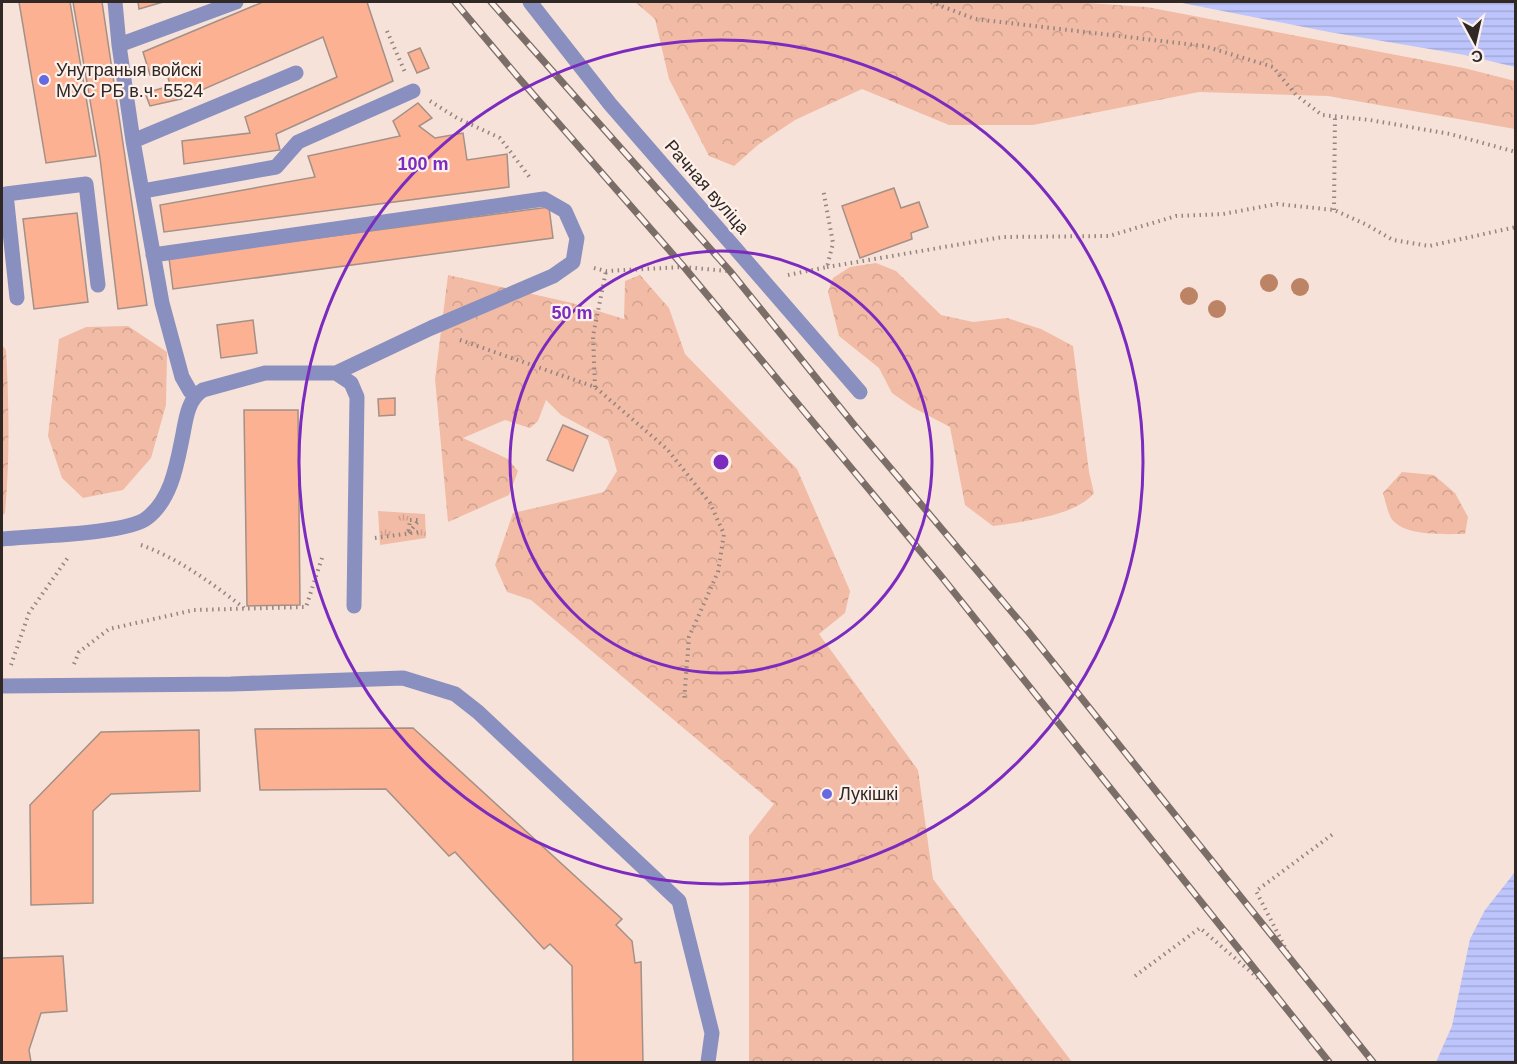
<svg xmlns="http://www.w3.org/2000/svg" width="1517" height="1064" viewBox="0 0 1517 1064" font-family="Helvetica,sans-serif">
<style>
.grass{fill:url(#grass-tufts)}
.forest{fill:url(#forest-crowns)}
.water{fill:url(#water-rules)}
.building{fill:#fbb192;stroke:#a39087;stroke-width:1.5}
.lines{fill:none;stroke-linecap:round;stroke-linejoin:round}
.path{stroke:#94857f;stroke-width:4;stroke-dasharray:1.5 4.5;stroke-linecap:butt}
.minor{stroke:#898fbe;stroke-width:15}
.rail-casing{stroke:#7b6e69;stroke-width:7}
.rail{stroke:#fef1eb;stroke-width:4.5;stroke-dasharray:14;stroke-linecap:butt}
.tree{fill:#bc8465}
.ring{fill:none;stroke:#7b2cbf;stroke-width:3}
.poi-dot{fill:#6769e2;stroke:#fef1eb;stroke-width:2}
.labels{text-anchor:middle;stroke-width:4.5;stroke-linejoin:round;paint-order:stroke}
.poi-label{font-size:18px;fill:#302825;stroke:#fef1eb;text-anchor:start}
.street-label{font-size:18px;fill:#302825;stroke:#fef1eb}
.centre{fill:#7b2cbf;stroke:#fef1eb;stroke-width:3}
.ring-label{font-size:18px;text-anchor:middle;font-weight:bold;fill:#7b2cbf;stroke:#fef1eb;stroke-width:4.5;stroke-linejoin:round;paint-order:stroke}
</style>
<defs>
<pattern id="grass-tufts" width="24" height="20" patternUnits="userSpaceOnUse" patternTransform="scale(1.5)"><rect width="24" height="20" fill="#f1bba5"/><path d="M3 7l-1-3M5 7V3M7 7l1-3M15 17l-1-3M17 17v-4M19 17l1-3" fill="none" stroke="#cfa18e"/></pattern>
<pattern id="forest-crowns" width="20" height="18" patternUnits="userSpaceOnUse" patternTransform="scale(1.5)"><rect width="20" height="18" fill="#f1bba5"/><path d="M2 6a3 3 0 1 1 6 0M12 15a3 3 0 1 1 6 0" fill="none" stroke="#cfa18e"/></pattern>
<pattern id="water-rules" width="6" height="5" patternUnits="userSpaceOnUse" patternTransform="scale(1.5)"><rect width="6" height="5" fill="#bdc5fc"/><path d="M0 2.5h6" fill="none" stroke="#a3a9d8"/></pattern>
</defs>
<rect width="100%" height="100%" fill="#f7e2d9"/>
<path class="grass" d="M378,511L425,514L426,538L380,545Z"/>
<path class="forest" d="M635,2H1073L1147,7L1464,68L1515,81V129L1328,96L1199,92L1033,125H949L862,89L795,120L759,144L734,166L709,156L669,79L655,19Z
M876,263L896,271L941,315L973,322L1007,318L1041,329L1073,346L1089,472L1094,493C1076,516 1021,522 993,526L965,505L950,427L912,407L892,393L879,368L839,336L828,292L833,278L850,267Z
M448,275L572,303L624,319L625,281L640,275L669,308L685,354L797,469L850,591L845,613L819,634L918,770L933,879L1072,1062H749V836L774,804L531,600L507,592L495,565L513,513L604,492L617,471L608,440L561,415L546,400L538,421L530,428L505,420L463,438L508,459L518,471L509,495L448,522L435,379Z
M128,326L167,352L166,405L151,458L123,490L83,498L62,478L48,436L59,339L86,327Z
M2,345L6,350C9,404 10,459 5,513L2,516Z
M1402,472L1434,475L1455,493L1468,517L1465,534C1445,534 1400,537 1390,516C1387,509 1385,500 1383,493Z"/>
<path class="water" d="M1177,2H1515V67L1465,55L1329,32Z
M1515,872V1062H1436L1452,1026L1470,939L1485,910Z"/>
<path class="building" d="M19,2H70L96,156L46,163Z
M73,2H102L147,305L118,309L100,158Z
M138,2H163L139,9Z
M263,2H367L393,81L276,134L280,150L184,164L182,141L250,133L245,117L337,77L323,37L181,99L150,106L145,93L170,86L166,68L150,75L143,52Z
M420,48L429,68L417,73L408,53Z
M418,103L432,118L419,126L435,138L463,133L467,160L507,154L509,187L164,232L160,205L315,177L308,156L400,136L393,121Z
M894,188L901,208L919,202L928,227L911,233L912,239L860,258L842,206Z
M549,207L553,238L173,289L169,258Z
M77,213L88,302L34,309L23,219Z
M253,320L257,353L221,358L217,325Z
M395,398V415L379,416L378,399Z
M244,410H298L300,605L247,606Z
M563,425L588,436L573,471L547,460Z
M413,728L622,919L616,925L632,941L635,963L641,962L643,1062H573L572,966L550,944L544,949L455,852L449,856L386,789L260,790L255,729Z
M199,730L200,791L111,794L93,811V903L31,905L30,805L101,732Z
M63,956L67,1011L41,1013L29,1050L31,1062H2V958Z"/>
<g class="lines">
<path class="path" d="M931,2L975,19L1204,46L1273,67L1296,95L1322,115L1370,120L1450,134L1516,152
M387,31L405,72
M430,101L457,118L500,138L531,179
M1334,210L1335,116
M827,267L1003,237L1109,236L1176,216L1223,214L1277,204L1334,210L1365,224L1393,240L1429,246L1516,227
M594,268L606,271L684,267L727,271
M788,275L827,267L833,243L823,189
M460,340L595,387L667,449L710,503L724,534L718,572L689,637L684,702
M595,387L593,336L606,271
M410,520H419L408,534Z
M375,538L419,532
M141,545C178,558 213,584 244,608
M74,664L79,652L109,629L194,610L306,607L322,558
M11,665L29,613L69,556
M1293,963L1256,891L1333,834
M1135,976L1200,928L1266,985"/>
<path class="minor" d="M115,2L119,45L133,141L162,303L182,377L190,391L196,395
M530,2L610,104L860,392
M119,45L236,2
M133,141L296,73
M143,191L276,167L298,142L413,91
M6,194L86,184L98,285
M2,195L6,194L17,298
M153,255L544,199L565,211L577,238L573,262L553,276L431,328L336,373
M2,539C31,536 128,534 147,518C172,499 177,463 183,434C186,418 188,399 203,390L265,373H336L351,383L357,397L354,606
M2,686L231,684L403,678L455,694L478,712L679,901L712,1033L708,1062"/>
<g class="rail-casing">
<path id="rail" d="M455,2L518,77L684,267L941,576L1329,1062
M491,2L730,271L855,426L1027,630L1373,1062"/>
</g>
<use href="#rail" class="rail"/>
</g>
<g class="tree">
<circle cx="1269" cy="283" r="9"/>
<circle cx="1300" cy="287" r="9"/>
<circle cx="1189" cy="296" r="9"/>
<circle cx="1217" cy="309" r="9"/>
</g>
<g class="ring">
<circle cx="721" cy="462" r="211"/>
<circle cx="721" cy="462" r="422"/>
</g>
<g class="poi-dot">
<circle cx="44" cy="80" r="6"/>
<circle cx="827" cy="794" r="6"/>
</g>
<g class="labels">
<g class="poi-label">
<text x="56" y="76">Унутраныя войскі<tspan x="56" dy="21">МУС РБ в.ч. 5524</tspan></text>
<text x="839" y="800">Лукішкі</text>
</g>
<g class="street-label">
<text transform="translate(707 187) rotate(49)" y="6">Рачная вуліца</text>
</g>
</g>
<circle cx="721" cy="462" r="9" class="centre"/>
<g class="ring-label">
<text x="423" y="170">100 m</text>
<text x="572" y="319">50 m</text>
</g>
<rect width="1517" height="1064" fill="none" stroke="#302825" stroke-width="6"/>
<g transform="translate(1475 42) rotate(172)" stroke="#fef1eb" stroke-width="4.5" paint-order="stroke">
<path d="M0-4.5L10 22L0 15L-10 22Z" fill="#302825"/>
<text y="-9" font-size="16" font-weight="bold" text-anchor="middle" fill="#302825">С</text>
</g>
</svg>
